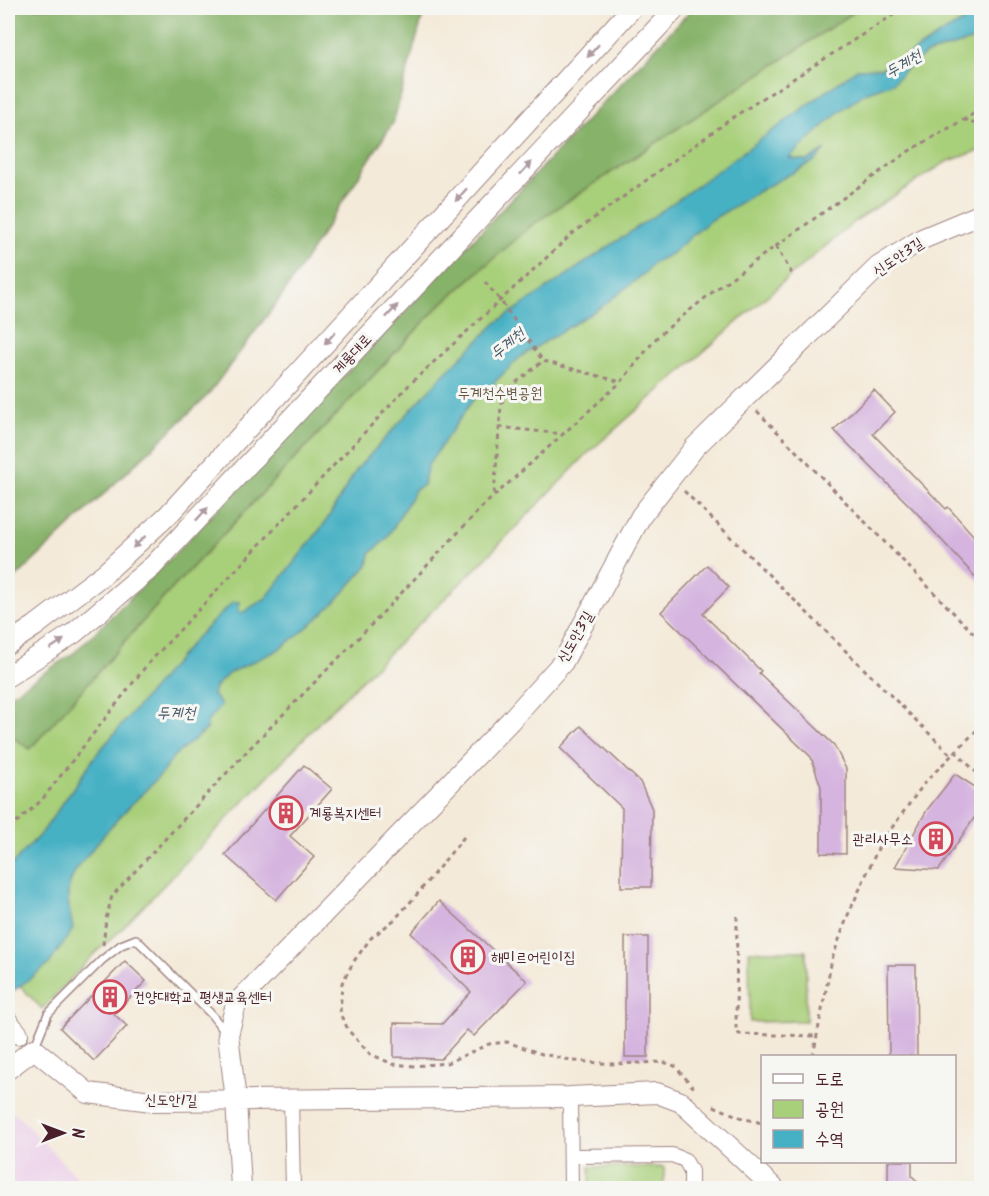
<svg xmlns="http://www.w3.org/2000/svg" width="989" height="1196" viewBox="0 0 989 1196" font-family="Kalam,'Poor Story',sans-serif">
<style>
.built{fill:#ecd1ea}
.green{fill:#a8cf79;stroke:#797752;stroke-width:1.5}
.forest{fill:#86b269;stroke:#68684a;stroke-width:1.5}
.water{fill:#46b1c4;stroke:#486878;stroke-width:1.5}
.building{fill:#d5b4df}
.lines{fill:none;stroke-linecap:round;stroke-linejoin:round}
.lane-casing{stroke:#9f8482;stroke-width:10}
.street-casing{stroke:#9f8482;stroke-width:16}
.secondary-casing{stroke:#9f8482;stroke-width:22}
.path{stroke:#9f8482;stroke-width:3;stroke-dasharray:4.5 4.5;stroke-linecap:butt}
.lane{stroke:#fff;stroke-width:7}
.street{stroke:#fff;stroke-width:14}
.secondary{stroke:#fff;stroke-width:20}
.oneway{fill:#ae9aa0}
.labels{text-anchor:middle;stroke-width:6;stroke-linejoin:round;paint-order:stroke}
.street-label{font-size:15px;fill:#4a1f2b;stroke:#f6f6f2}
.park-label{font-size:15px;fill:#665442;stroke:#f6f6f2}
.poi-label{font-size:15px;fill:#4a1f2b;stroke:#f6f6f2;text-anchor:start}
.water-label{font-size:16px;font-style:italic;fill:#485968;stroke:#f6f6f2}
</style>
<rect width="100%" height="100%" fill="#f6f6f2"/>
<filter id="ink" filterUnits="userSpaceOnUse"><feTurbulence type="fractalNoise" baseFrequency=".0167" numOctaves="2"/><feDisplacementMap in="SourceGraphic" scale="12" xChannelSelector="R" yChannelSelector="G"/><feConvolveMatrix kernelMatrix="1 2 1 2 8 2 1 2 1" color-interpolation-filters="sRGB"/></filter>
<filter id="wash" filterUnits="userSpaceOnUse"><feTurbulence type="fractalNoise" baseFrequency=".008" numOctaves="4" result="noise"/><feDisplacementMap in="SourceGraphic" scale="24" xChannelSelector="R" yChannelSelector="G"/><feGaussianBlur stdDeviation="1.35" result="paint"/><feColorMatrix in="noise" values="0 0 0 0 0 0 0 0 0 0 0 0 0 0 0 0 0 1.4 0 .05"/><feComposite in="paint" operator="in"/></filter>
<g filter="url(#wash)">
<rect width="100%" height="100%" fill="#f4ead9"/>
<path class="built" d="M8,1111L16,1114L87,1188H8Z"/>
<path class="green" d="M860,8H981V150L946,162L858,219L792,274L588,453L480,564L331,710L119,932L96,952L42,1009L8,973V738H14L30,748L167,594L438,307L533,224Z
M749,951H806V1021L750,1022Z
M590,1167H664V1188H590Z"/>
<path class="forest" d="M8,8H425L393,123L284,293L207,396L8,585Z
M693,8H860L533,224L438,307L167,594L30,749L14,738H8V697L75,652L171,558Z"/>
<path class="water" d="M977,8H981V38L926,54L904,71L893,83L865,93L840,111L789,158L807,161L826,150L815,161L766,187L708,222L671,254L653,263L646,272L603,306L520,357L490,387L477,394L428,465L423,485L415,490L387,538L370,554L368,565L335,602L302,632L276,651L229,673L215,687L213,695L221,705L207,722L206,730L173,757C167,770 153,782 143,793C124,811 110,827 93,848C82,863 71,872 68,892C67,903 71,918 73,929L49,964L8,995V869L44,830L96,755L196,638L233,602H240L238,611L242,613L266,598L325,523L357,469L441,377L496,323L673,203L857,69L882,68L913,52L944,32L974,16Z"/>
<g id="blocks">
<path class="building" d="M874,390L895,412L873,434L946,509L948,507L981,544V583L914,510L834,430Z
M707,565L729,587L703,614L761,671L759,673L834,745L846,769V854L821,853V787L811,757L661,612Z
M581,726L640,782L652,809L651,887H621L622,808L560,748Z
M304,765L332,789L290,836L314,857L276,900L225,855Z
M955,774L981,791V808L939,870L895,867L927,810Z
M439,901L527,981L474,1036L467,1030L441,1059L394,1057V1023L442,1024L471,992L411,933Z
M625,937H648V1057H625Z
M125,961L146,981L114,1014L127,1026L94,1061L60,1028Z
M888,965H916L917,1056H889Z
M888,1161H912V1176L924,1188H888Z"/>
</g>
</g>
<g filter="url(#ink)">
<use href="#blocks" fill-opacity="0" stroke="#9f8482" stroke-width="1.5"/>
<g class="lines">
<g class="lane-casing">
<path id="lane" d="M35,1046L48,1014L102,960L121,945L136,939L211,1014L225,1032"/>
</g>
<g class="street-casing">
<path id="street" d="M570,1097L571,1188
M291,1100L293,1188
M571,1156L672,1155L685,1160L691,1171V1188"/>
</g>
<g class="secondary-casing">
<path id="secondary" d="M8,644L35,626L105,573L168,515L632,8
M8,676L74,633L153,566L676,8
M8,1022L18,1034
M8,1069L34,1049L88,1093L152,1101L570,1097L657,1093L681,1102L774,1188
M241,1188L236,1100L228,1035L236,1004L510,721L563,662L641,516L695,447L878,267L922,239L982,214"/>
</g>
<path class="path" d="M963,119L982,127
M776,246L792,274
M485,282L500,300L543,361L621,382
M757,411L982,642
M499,427L563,434
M684,491L951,755
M494,494L501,405L508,389L543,361
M955,751L982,778
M8,826L13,825L41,801L146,666L409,385L572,234L735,116L904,8
M464,837L414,898L394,920L371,938L354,961L342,983L340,1014L349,1031L370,1054L393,1064L414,1066L447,1063L489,1044L507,1042L542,1054L575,1061L614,1064L663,1062L675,1066L694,1088
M737,916L736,1029L739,1034L817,1036
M103,945L106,919L112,896L250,748L375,621L483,506L621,382L658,336L720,286L909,151L982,109
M813,1056L832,959L848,915L880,844L926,781L982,725
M714,1106L742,1118L762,1123"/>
<use href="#lane" class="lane"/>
<use href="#street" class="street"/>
<use href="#secondary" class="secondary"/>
</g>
<defs><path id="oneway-solid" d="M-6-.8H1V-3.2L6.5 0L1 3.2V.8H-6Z" transform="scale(1.5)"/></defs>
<g class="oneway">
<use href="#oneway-solid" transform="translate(593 51) rotate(132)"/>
<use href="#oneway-solid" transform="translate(526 168) rotate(-47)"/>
<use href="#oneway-solid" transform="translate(461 195) rotate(132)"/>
<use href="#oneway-solid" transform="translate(392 311) rotate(-47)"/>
<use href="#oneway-solid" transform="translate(330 338) rotate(132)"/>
<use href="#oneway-solid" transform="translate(202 514) rotate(-47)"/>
<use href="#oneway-solid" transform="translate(139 542) rotate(137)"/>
<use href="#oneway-solid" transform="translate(57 644) rotate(-33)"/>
</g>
</g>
<defs>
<g id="building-ring" transform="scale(1.725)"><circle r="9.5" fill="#f6f6f2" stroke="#d1495b" stroke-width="1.5"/><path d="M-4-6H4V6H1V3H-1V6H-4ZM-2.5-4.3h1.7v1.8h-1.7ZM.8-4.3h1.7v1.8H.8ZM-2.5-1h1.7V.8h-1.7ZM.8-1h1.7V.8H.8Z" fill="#d1495b"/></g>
</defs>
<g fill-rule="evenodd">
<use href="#building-ring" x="286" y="813"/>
<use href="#building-ring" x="936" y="839"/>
<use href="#building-ring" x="468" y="957"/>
<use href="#building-ring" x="110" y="997"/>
</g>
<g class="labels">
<g class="street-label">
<text transform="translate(898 257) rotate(-34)" y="5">신도안3길</text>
<text transform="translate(352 354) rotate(-47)" y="5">계룡대로</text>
<text transform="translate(575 637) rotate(-60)" y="5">신도안3길</text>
<text transform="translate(171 1100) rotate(1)" y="5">신도안1길</text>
</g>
<g class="park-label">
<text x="500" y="398">두계천수변공원</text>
</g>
<g class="poi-label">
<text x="309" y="818">계룡복지센터</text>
<text x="913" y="844" text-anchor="end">관리사무소</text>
<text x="491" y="962">해미르어린이집</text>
<text x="133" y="1002">건양대학교 평생교육센터</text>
</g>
<g class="water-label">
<text transform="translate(903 63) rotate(-30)" y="6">두계천</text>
<text transform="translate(507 343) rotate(-39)" y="6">두계천</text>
<text x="176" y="718">두계천</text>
</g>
</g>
<rect width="989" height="1196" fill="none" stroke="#f6f6f2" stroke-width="30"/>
<rect x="761" y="1055" width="195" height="108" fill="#f6f6f2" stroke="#b1a0a2" stroke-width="1.5"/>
<rect x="773" y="1074" width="30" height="9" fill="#ffffff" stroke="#b1a0a2" stroke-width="1.5"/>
<text x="815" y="1085" font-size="18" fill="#4a1f2b">도로</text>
<rect x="773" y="1100" width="30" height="18" fill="#a8cf79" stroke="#b1a0a2" stroke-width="1.5"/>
<text x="815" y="1115" font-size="18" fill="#4a1f2b">공원</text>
<rect x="773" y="1130" width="30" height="18" fill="#46b1c4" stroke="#b1a0a2" stroke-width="1.5"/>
<text x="815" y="1145" font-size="18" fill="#4a1f2b">수역</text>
<g transform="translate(63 1133) rotate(90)" stroke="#f6f6f2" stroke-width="4.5" paint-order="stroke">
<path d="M0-4.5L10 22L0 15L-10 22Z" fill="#4a1f2b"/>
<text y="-9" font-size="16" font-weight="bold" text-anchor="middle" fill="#4a1f2b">N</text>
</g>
</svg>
